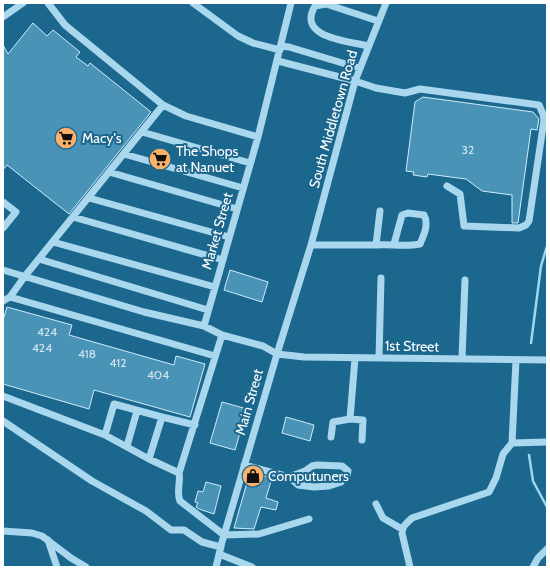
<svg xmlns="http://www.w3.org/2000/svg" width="550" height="570" viewBox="0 0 550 570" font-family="Cabin,sans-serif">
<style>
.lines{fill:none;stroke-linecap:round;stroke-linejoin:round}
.stream{stroke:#9dd6ef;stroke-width:2.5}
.building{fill:#4993b7;stroke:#cfecfa}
.minor{stroke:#a9d7ed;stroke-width:7}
.labels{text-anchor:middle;stroke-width:4;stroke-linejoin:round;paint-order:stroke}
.number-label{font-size:12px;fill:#d2e4ed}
.street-label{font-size:14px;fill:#fff;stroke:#1c678e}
.poi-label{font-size:14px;fill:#fff;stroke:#1c678e;text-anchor:start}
</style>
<rect width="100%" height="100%" fill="#1c678e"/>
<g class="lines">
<path class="stream" d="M531,343L541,266L547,246
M529,455L533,481L547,507"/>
</g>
<path class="building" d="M33,23L47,36L53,30L80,52L76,57L88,66L90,63L151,112L69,214L7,165L3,170V45L8,54Z
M423,97L533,112L539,119L537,130L531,129L518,223H512V195L482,191L466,179L428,174L427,177L413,175L414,172L406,171L415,102Z
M230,270L268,282L262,302L224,290Z
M7,307L72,325L69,335L174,365L176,356L205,364L190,417L94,390L89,409L3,384V320Z
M222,402L247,409L235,450L210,443Z
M286,417L314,425L310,441L282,433Z
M250,472L272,478L266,498L278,502L276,510L261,507L254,529L234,528Z
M206,482L221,486L214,514L199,509L196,507L198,503L195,502L198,491L203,492Z"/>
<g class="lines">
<path class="minor" d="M48,3L65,25L163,105L186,116L258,137
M193,3L238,36L253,43L280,50
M3,17L23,3
M281,46L289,47L359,68
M368,46C349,41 296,38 315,6L326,4L378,21
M278,61L355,81L376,88L405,93L420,89L539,105L543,114L544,120L529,221L526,225L519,228L464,226L460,194L447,186
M163,105L25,276L10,297L215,356
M142,132L250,163
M124,154L243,188
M109,172L237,209
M89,198L229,237
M3,202L16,212L3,228
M73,217L223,260
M53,242L215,287
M311,245H376L380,211
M376,245C391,244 406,247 420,244C424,235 429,224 424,215L408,213L402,215L394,244
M39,259L208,310
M3,270L144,312L204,326L222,335L263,346L277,354L304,357L547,360
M3,301L10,297
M204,326L258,137L291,3
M379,358L381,278
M462,359L465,280
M3,396L105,435
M350,419L355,358
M3,421L92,481L146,511L171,530H184L202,542L221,547
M195,425L162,417L114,404L105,435L149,459L179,473L222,335
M331,437L333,422L350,419L363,420L362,440
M512,443L547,442
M127,446L137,411
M149,459L162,417
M244,465L289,477L298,485L314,487L329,486L341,482L347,475L348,471L342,466L317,465L312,466L305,471L289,477
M179,473C181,482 176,492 180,501L224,535L259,534L309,519
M376,504L383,518L402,529
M3,531L32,533L42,536L71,558L86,567
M48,540L57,567
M219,554L252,567
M216,567L222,542L277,354L311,245L355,81L386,3
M410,567L402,533C402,526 407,523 412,518L489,492L496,478L503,454L512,443L516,360
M533,567L538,558L547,549"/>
</g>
<defs>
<g id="supermarket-disc" transform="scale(1.15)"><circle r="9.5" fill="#fdb067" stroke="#1c678e"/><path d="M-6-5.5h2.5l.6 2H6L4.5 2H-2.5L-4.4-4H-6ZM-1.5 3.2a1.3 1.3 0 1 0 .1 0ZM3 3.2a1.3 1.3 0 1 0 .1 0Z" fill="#111"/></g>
<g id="shop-disc" transform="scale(1.15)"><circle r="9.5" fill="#fdb067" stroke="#1c678e"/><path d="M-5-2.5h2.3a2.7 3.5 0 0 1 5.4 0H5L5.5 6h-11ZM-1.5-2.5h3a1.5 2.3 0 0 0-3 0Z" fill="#111"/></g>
</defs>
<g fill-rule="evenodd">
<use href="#supermarket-disc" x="66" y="138"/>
<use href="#supermarket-disc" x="160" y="159"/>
<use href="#shop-disc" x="253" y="476"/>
</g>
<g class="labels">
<g class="number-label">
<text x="468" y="154">32</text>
<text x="47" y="336">424</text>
<text x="42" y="352">424</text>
<text x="87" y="358">418</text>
<text x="118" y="367">412</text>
<text x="158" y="379">404</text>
</g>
<g class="street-label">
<text transform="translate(333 119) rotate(-74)" y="5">South Middletown Road</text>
<text transform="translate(217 231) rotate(-74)" y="5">Market Street</text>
<text transform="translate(412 346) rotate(1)" y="5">1st Street</text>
<text transform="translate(249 402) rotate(-74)" y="5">Main Street</text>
</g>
<g class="poi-label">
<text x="82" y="143">Macy's</text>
<text x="176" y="156">The Shops<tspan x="176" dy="16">at Nanuet</tspan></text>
<text x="268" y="481">Computuners</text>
</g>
</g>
<rect width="550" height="570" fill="none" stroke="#ffffff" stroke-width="8"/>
</svg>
